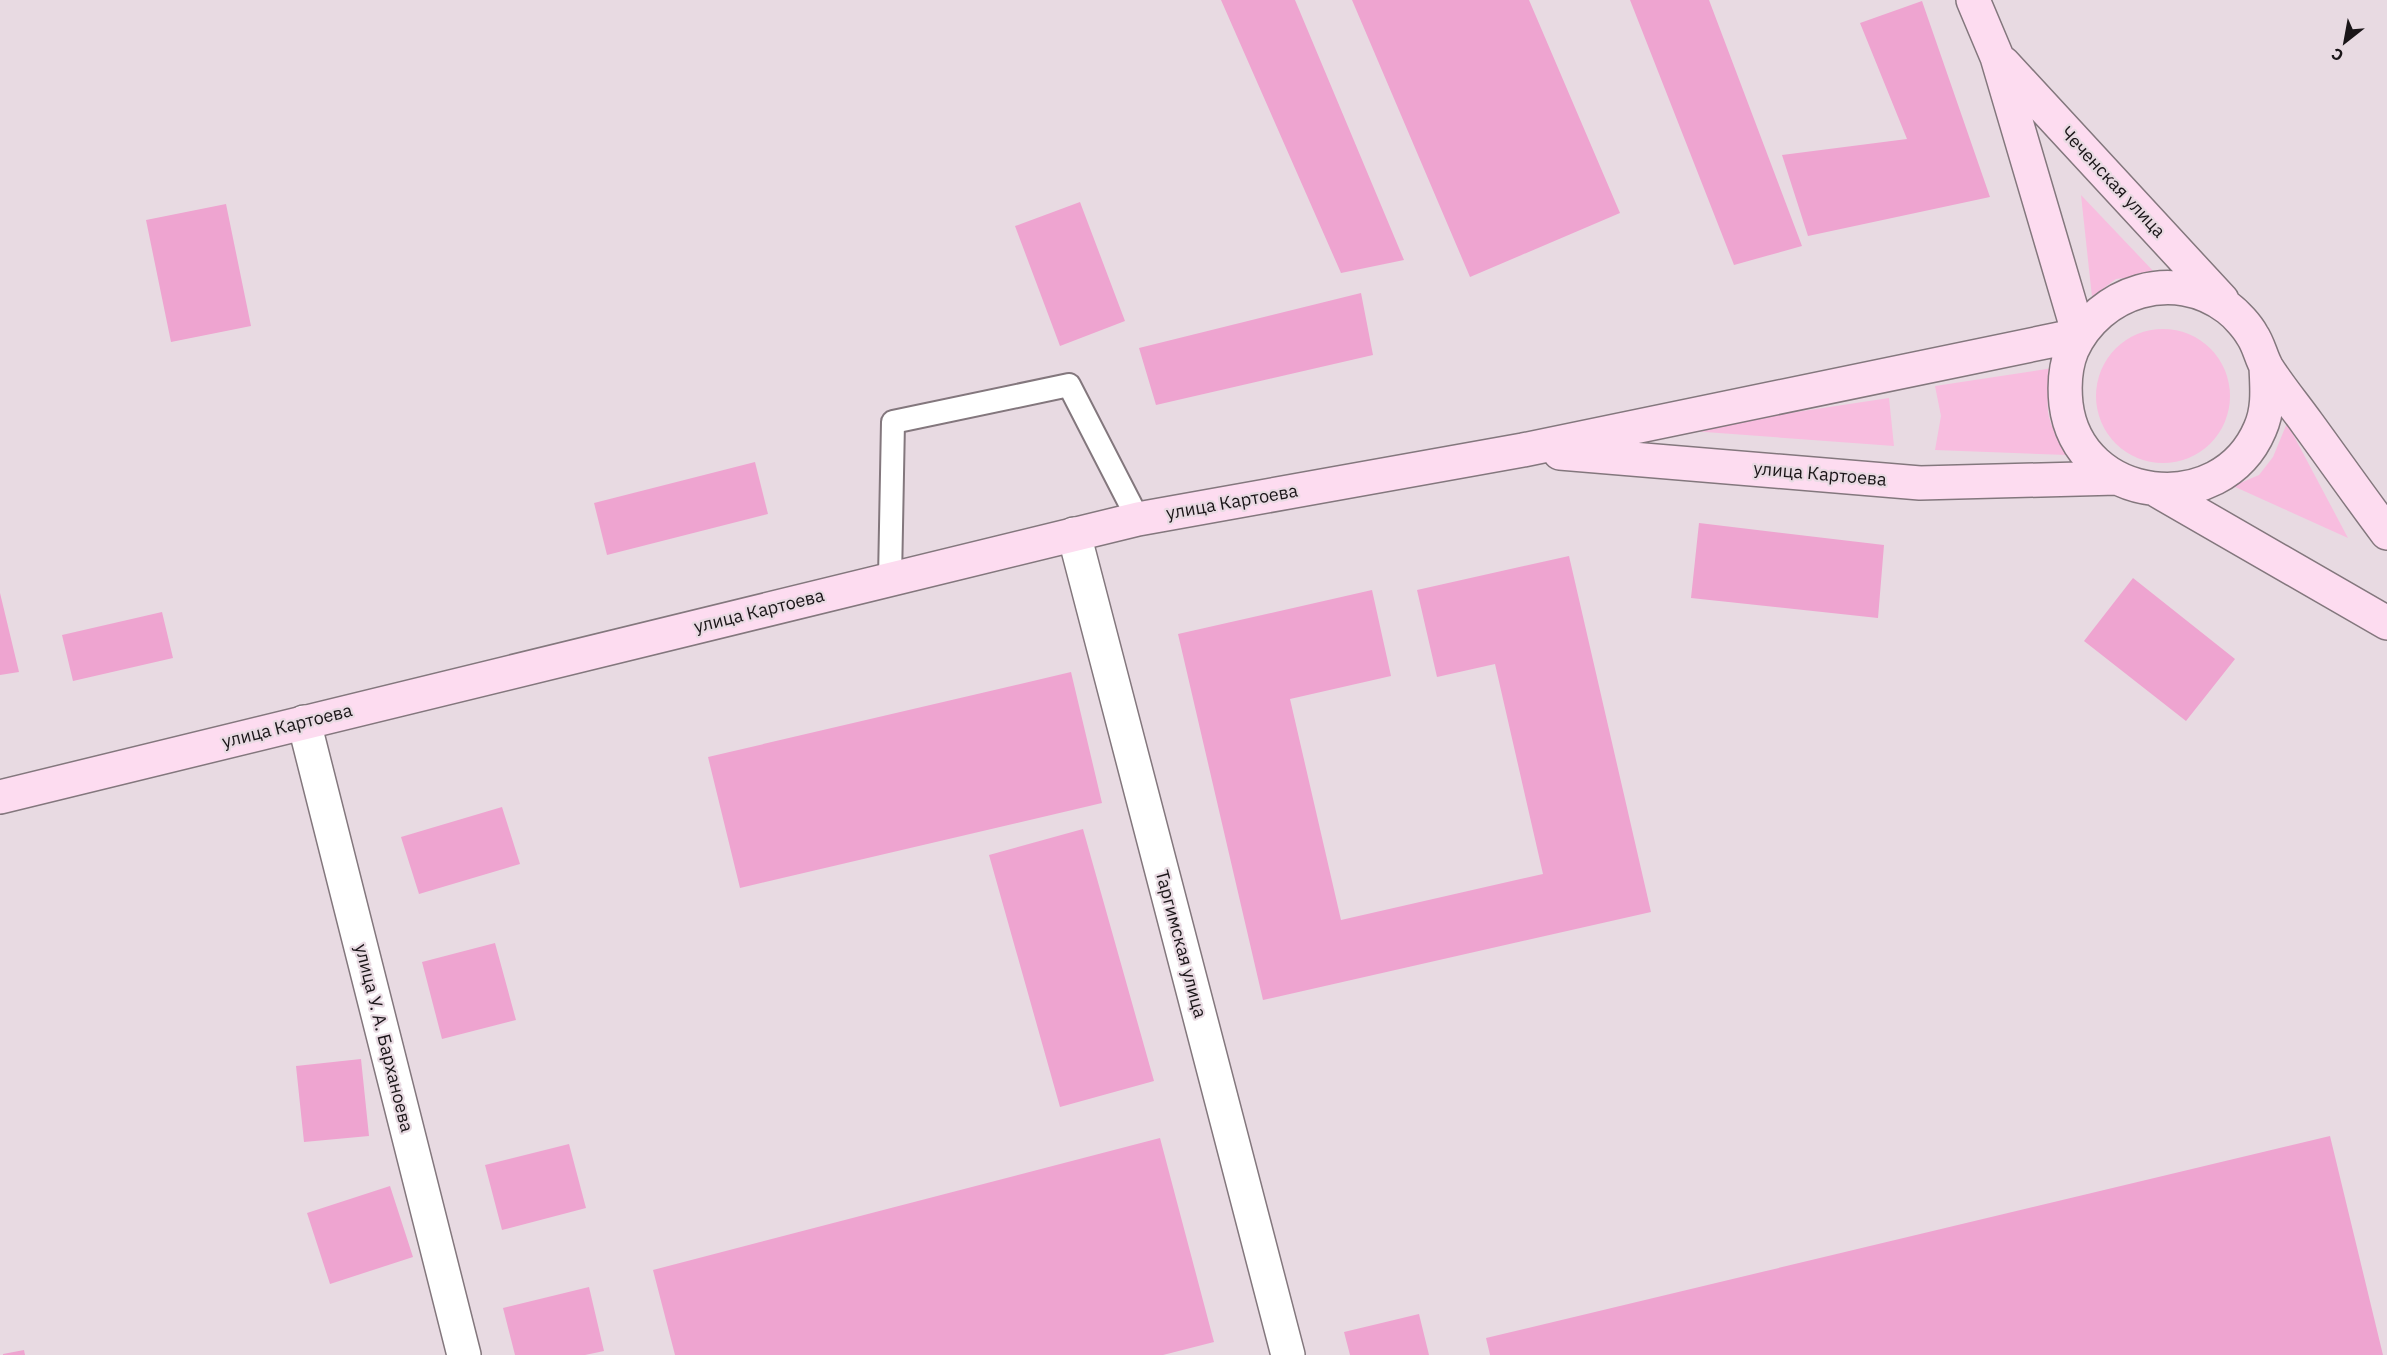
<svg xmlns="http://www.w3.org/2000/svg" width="2387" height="1355" viewBox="0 0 2387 1355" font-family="'IBM Plex Sans',sans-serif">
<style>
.green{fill:#f8bddf}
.building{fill:#eea4d0}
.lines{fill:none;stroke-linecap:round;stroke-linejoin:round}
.service-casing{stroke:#83777d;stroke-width:26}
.minor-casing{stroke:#83777d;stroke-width:36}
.tertiary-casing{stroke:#83777d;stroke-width:36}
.secondary-casing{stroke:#83777d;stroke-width:36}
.service{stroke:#fff;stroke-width:22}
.minor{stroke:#fff;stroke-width:33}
.tertiary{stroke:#fff;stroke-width:33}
.secondary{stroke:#fddcf0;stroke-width:33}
.labels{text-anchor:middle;stroke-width:4.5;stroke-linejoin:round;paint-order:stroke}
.street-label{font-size:18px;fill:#1a1518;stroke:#e8dae2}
</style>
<rect width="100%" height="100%" fill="#e8dae2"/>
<path class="green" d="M2081,195L2156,274L2116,279L2092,297Z
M2096 396a67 67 0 1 1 134 0a67 67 0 1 1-134 0Z
M2053,368C2044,413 2045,415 2067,455L1935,450L1941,416L1935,386Z
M1889,398L1894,446L1678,430Z
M2287,423L2348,538L2233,486L2259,475L2273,457Z"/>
<path class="building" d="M1221,0H1295L1404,260L1341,273Z
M1352,0H1529L1620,213L1470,277Z
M1630,0H1709L1802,246L1734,265Z
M1922,1L1990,197L1808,236L1782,155L1907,139L1860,23Z
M1080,202L1125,321L1060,346L1015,226Z
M226,204L251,326L171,342L146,220Z
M1361,293L1373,355L1156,405L1139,348Z
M755,462L768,514L607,555L594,503Z
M1699,523L1884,545L1878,618L1691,598Z
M1569,556L1651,912L1263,1000L1178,634L1372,590L1391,676L1290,699L1341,920L1543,874L1495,664L1437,677L1417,590Z
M2133,578L2235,659L2186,721L2084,641Z
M0,593L19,672L0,675Z
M162,612L173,658L73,681L62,635Z
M1071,672L1102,803L740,888L708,757Z
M502,807L520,864L419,894L401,837Z
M1083,829L1154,1081L1060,1107L989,855Z
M495,943L516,1020L442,1039L422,962Z
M361,1059L369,1136L304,1142L296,1066Z
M2330,1136L2383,1355H1490L1486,1338Z
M1160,1138L1214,1342L1163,1355H675L653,1270Z
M569,1144L586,1208L502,1230L485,1165Z
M390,1186L413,1257L330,1284L307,1213Z
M589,1287L604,1351L585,1355H515L503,1308Z
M1419,1314L1429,1355H1350L1344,1332Z
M24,1350L25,1355H3V1354Z"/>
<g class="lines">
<g class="service-casing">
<path id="service" d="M890,579L893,422L1069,385L1138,519"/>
</g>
<g class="minor-casing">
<path id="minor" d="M304,722L464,1355"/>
</g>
<g class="tertiary-casing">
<path id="tertiary" d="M1074,534L1288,1355"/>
</g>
<g class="secondary-casing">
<path id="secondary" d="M2003,63L2222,300
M2266,367C2267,388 2269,409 2260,429C2221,521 2078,504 2066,404C2064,385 2065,367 2072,350C2099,291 2174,267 2228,308C2236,314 2247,326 2252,335C2259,345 2261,358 2267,368C2279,387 2294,405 2307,423C2334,460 2360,497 2387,533
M1560,453L1920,483L2117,478
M2158,491L2387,623
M0,797L1138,519L1523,450L2079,335L1997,57L1973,0"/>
</g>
<use href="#service" class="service"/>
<use href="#minor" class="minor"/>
<use href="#tertiary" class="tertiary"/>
<use href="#secondary" class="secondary"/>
</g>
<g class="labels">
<g class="street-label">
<text transform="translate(2113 182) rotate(47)" y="6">Чеченская улица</text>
<text transform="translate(1820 474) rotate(5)" y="6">улица Картоева</text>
<text transform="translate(1232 502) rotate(-10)" y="6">улица Картоева</text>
<text transform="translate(759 611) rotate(-14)" y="6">улица Картоева</text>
<text transform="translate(287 726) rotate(-14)" y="6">улица Картоева</text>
<text transform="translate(1181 944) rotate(75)" y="6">Таргимская улица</text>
<text transform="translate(384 1038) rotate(76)" y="6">улица У. А. Барханоева</text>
</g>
</g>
<g transform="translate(2345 42) rotate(211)" stroke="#e8dae2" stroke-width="4.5" paint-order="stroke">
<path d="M0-4.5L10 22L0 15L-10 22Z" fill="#1a1518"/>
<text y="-9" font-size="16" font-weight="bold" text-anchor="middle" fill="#1a1518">С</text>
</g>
</svg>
